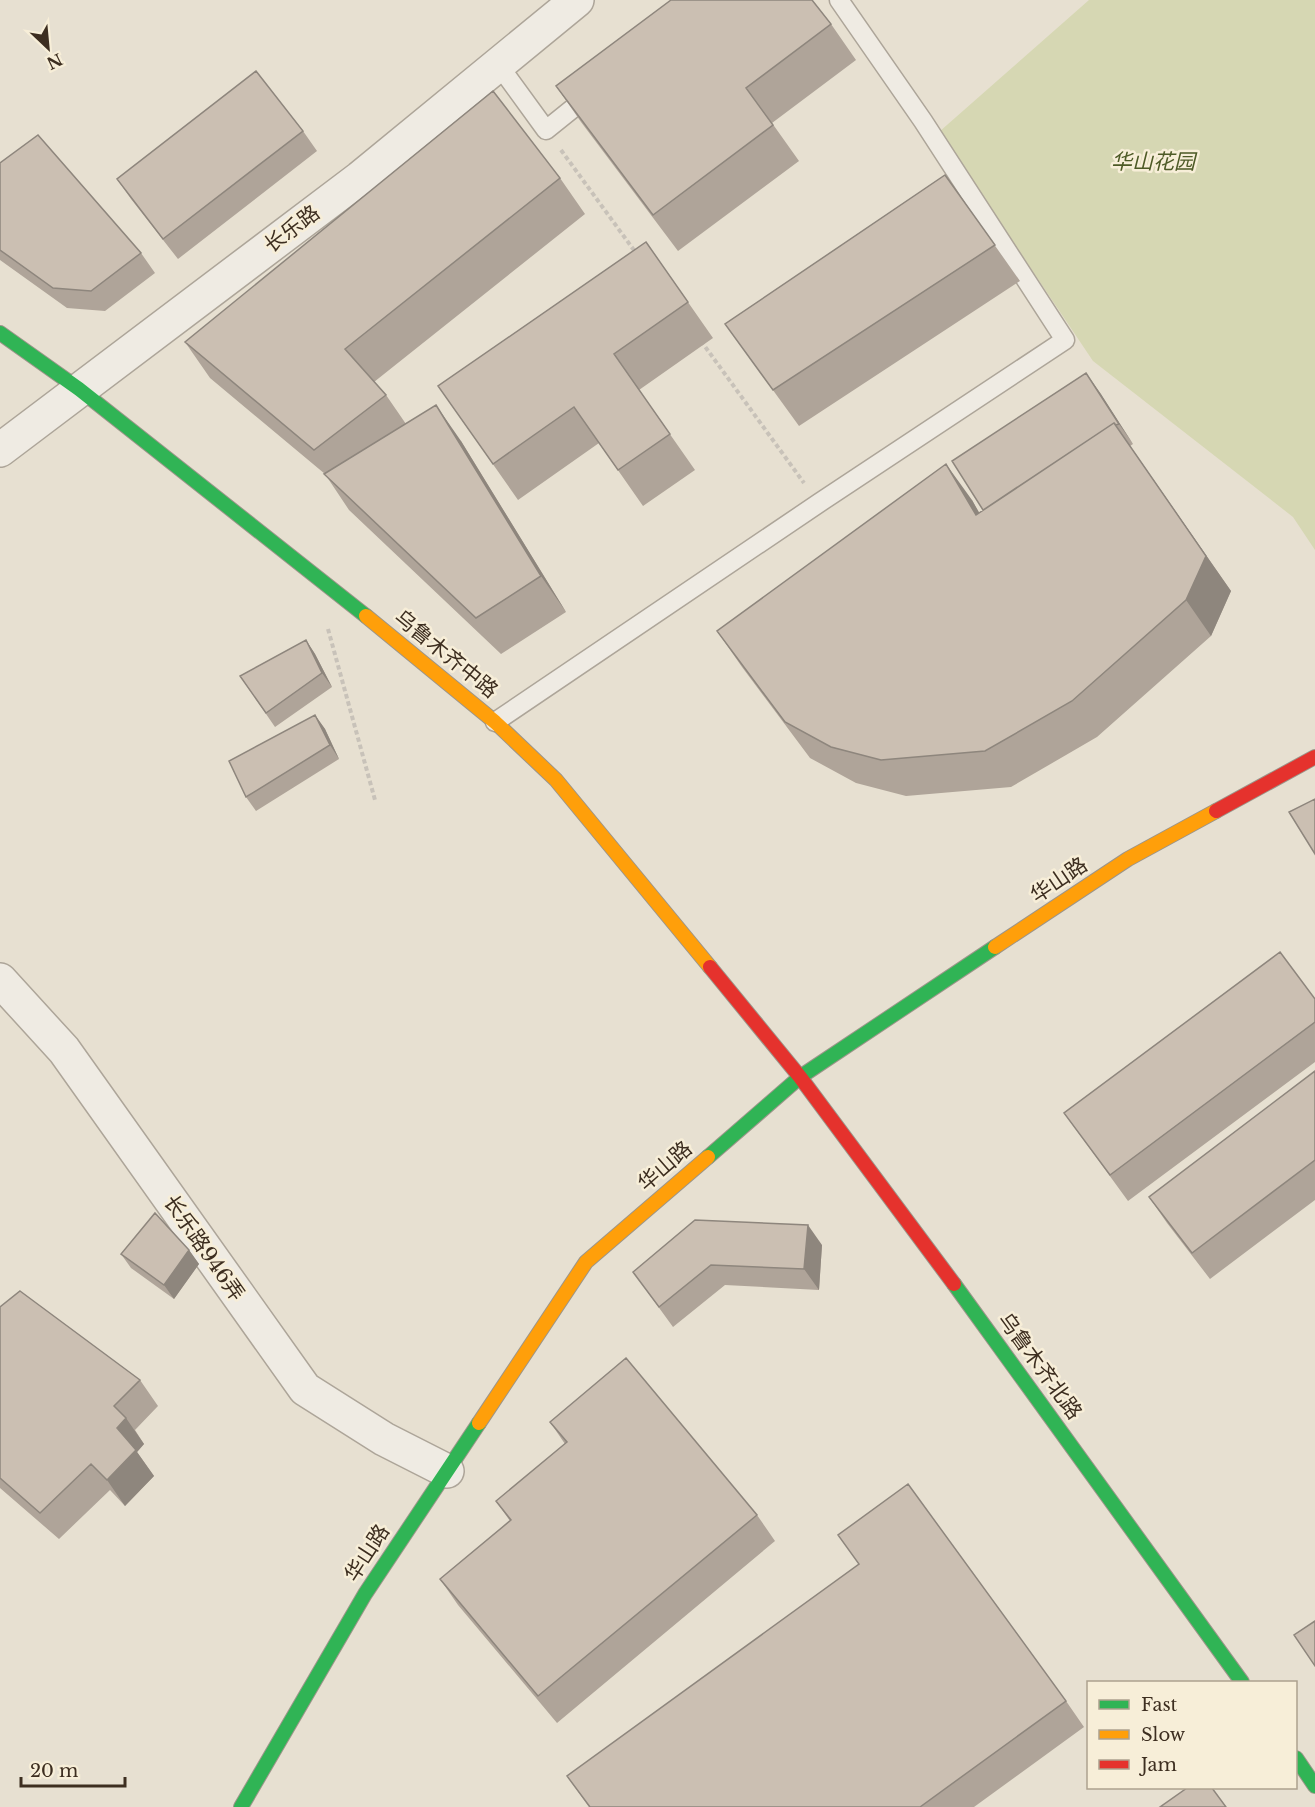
<svg xmlns="http://www.w3.org/2000/svg" width="1315" height="1807" viewBox="0 0 1315 1807" font-family="'Libre Baskerville','Noto Sans SC',serif">
<style>
.green{fill:#d6d7b3}
.lines{fill:none;stroke-linecap:round;stroke-linejoin:round}
.lane-casing{stroke:#ada599;stroke-width:21}
.street-casing{stroke:#ada599;stroke-width:36}
.fast-casing{stroke:#9c958a;stroke-width:16}
.slow-casing{stroke:#9c958a;stroke-width:16}
.jam-casing{stroke:#9c958a;stroke-width:16}
.path{stroke:#c8c2b9;stroke-width:4;stroke-dasharray:4.5 3;stroke-linecap:butt}
.lane{stroke:#efebe3;stroke-width:18}
.street{stroke:#efebe3;stroke-width:33}
.fast{stroke:#30b455;stroke-width:14}
.slow{stroke:#ff9f0a;stroke-width:14}
.jam{stroke:#e5322d;stroke-width:14}
.wall{fill:#afa499}
.shaded-wall{fill:#8e867d}
.building{fill:#cbbfb2;stroke:#8e867d;stroke-width:1.5}
.labels{text-anchor:middle;stroke-width:5;stroke-linejoin:round;paint-order:stroke}
.park-label{font-size:21px;font-style:italic;fill:#4d5a26;stroke:#f7eed8}
.street-label{font-size:21px;fill:#3d2e20;stroke:#f7eed8}
</style>
<rect width="100%" height="100%" fill="#e7e0d1"/>
<path class="green" d="M1089,0H1315V550L1293,517L1093,361L939,132Z"/>
<g class="lines">
<g class="lane-casing">
<path id="lane" d="M498,64L546,130L592,93
M495,722L819,503L1065,340L923,121L839,0"/>
</g>
<g class="street-casing">
<path id="street" d="M0,450L360,178L577,0
M0,980L64,1050L305,1389L384,1439L447,1471"/>
</g>
<g class="fast-casing">
<path id="fast" d="M0,333L79,389L366,616
M708,1157L800,1077L995,947
M954,1284L1242,1682
M1296,1758L1315,1786
M241,1807L365,1594L479,1423"/>
</g>
<g class="slow-casing">
<path id="slow" d="M366,616L495,722L556,780L710,967
M995,947L1128,859L1216,811
M479,1423L586,1262L708,1157"/>
</g>
<g class="jam-casing">
<path id="jam" d="M1216,811L1315,757
M710,967L800,1077L954,1284"/>
</g>
<path class="path" d="M561,150L636,253
M701,341L804,483
M328,629L375,800"/>
<use href="#lane" class="lane"/>
<use href="#street" class="street"/>
<use href="#fast" class="fast"/>
<use href="#slow" class="slow"/>
<use href="#jam" class="jam"/>
</g>
<path class="wall" d="M831,24L856,60L772,123L799,161L678,251L581,122L556,86Z
M303,131L317,151L178,259L131,199L117,179Z
M0,163L141,253L155,273L105,311L67,308L0,260Z
M945,175L1020,281L799,426L725,324Z
M560,178L585,214L374,382L386,395L406,424L461,441L566,612L501,654L349,510L325,474L210,378L185,342Z
M646,242L713,338L639,390L695,470L643,506L599,443L518,500L438,386Z
M1086,373L1133,444L1130,446L1231,591L1211,636L1097,737L1011,787L906,796L856,783L810,758L742,667L717,631L972,500L979,513L983,510Z
M306,640L315,654L332,687L275,727L240,676Z
M315,715L325,729L339,759L256,811L246,797Z
M1315,999V1062L1128,1201L1064,1113Z
M1315,1071V1200L1210,1279L1167,1223L1149,1197Z
M822,1245L819,1290L725,1285L673,1327L633,1272Z
M189,1250L199,1264L174,1299L131,1268L121,1254Z
M0,1307L140,1380L158,1406L135,1430L144,1444L137,1452L154,1476L125,1506L110,1490L59,1539L0,1488Z
M550,1422L757,1515L775,1541L557,1723L458,1605L440,1579L510,1521L496,1501L565,1444Z
M1066,1701L1084,1727L974,1807H589L567,1776Z"/>
<path class="shaded-wall" d="M1086,373L1101,394L1133,444L1119,424Z
M436,405L461,441L566,612L541,576Z
M1114,423L1231,591L1211,636L1186,600Z
M946,464L972,500L1001,551L976,515Z
M306,640L315,654L332,687L322,673Z
M315,715L325,729L339,759L330,745Z
M808,1225L822,1245L819,1290L804,1269Z
M189,1250L199,1264L174,1299L164,1285Z
M126,1418L144,1444L137,1452L154,1476L125,1506L107,1480L117,1428Z"/>
<path class="building" d="M671,0H812L831,24L746,88L773,125L653,215L556,86Z
M256,71L303,131L163,239L117,179Z
M493,91L560,178L345,349L386,395L314,450L185,342Z
M38,135L141,253L91,291L53,288L0,250V163Z
M945,175L995,245L773,390L725,324Z
M646,242L688,302L614,354L670,434L618,470L574,407L493,464L438,386Z
M1086,373L1119,424L1116,425L1114,423L983,510L952,461Z
M436,405L541,576L476,618L324,474Z
M1114,423L1206,556L1186,600L1072,701L985,751L881,760L831,747L785,722L717,631L946,464L976,515Z
M306,640L322,673L266,713L240,676Z
M315,715L330,745L246,797L229,761Z
M1315,799V854L1289,812Z
M1280,952L1315,999V1022L1110,1175L1064,1113Z
M1315,1071V1160L1192,1253L1149,1197Z
M155,1213L189,1250L164,1285L121,1254Z
M695,1220L808,1225L804,1269L711,1265L659,1307L633,1272Z
M20,1291L140,1380L114,1406L126,1418L117,1428L136,1450L107,1480L91,1464L40,1513L0,1478V1307Z
M626,1358L757,1515L538,1696L440,1579L511,1520L496,1501L567,1442L550,1422Z
M908,1484L1066,1701L920,1807H590L567,1776L859,1564L838,1535Z
M1315,1621V1666L1294,1635Z
M1187,1788H1212L1226,1807H1160Z"/>
<g class="labels">
<g class="park-label">
<text x="1153" y="169">华山花园</text>
</g>
<g class="street-label">
<text transform="translate(292 229) rotate(-37)" y="7">长乐路</text>
<text transform="translate(446 654) rotate(39)" y="7">乌鲁木齐中路</text>
<text transform="translate(1059 880) rotate(-34)" y="7">华山路</text>
<text transform="translate(665 1166) rotate(-41)" y="7">华山路</text>
<text transform="translate(204 1248) rotate(55)" y="7">长乐路946弄</text>
<text transform="translate(1040 1366) rotate(54)" y="7">乌鲁木齐北路</text>
<text transform="translate(367 1553) rotate(-57)" y="7">华山路</text>
</g>
</g>
<rect x="1087" y="1681" width="210" height="108" fill="#f7eed8" stroke="#ada18e" stroke-width="1.5"/>
<rect x="1099" y="1700" width="30" height="9" fill="#30b455" stroke="#ada18e" stroke-width="1.5"/>
<text x="1141" y="1711" font-size="18" fill="#3d2e20">Fast</text>
<rect x="1099" y="1730" width="30" height="9" fill="#ff9f0a" stroke="#ada18e" stroke-width="1.5"/>
<text x="1141" y="1741" font-size="18" fill="#3d2e20">Slow</text>
<rect x="1099" y="1760" width="30" height="9" fill="#e5322d" stroke="#ada18e" stroke-width="1.5"/>
<text x="1141" y="1771" font-size="18" fill="#3d2e20">Jam</text>
<g transform="translate(48 48) rotate(154)" stroke="#f7eed8" stroke-width="4.5" paint-order="stroke">
<path d="M0-4.5L10 22L0 15L-10 22Z" fill="#3d2e20"/>
<text y="-9" font-size="16" font-weight="bold" text-anchor="middle" fill="#3d2e20">N</text>
</g>
<path d="M21 1777v9h104v-9" fill="none" stroke="#3d2e20" stroke-width="3"/>
<text x="30" y="1777" font-size="18" fill="#3d2e20" stroke="#f7eed8" stroke-width="4.5" paint-order="stroke">20 m</text>
</svg>
